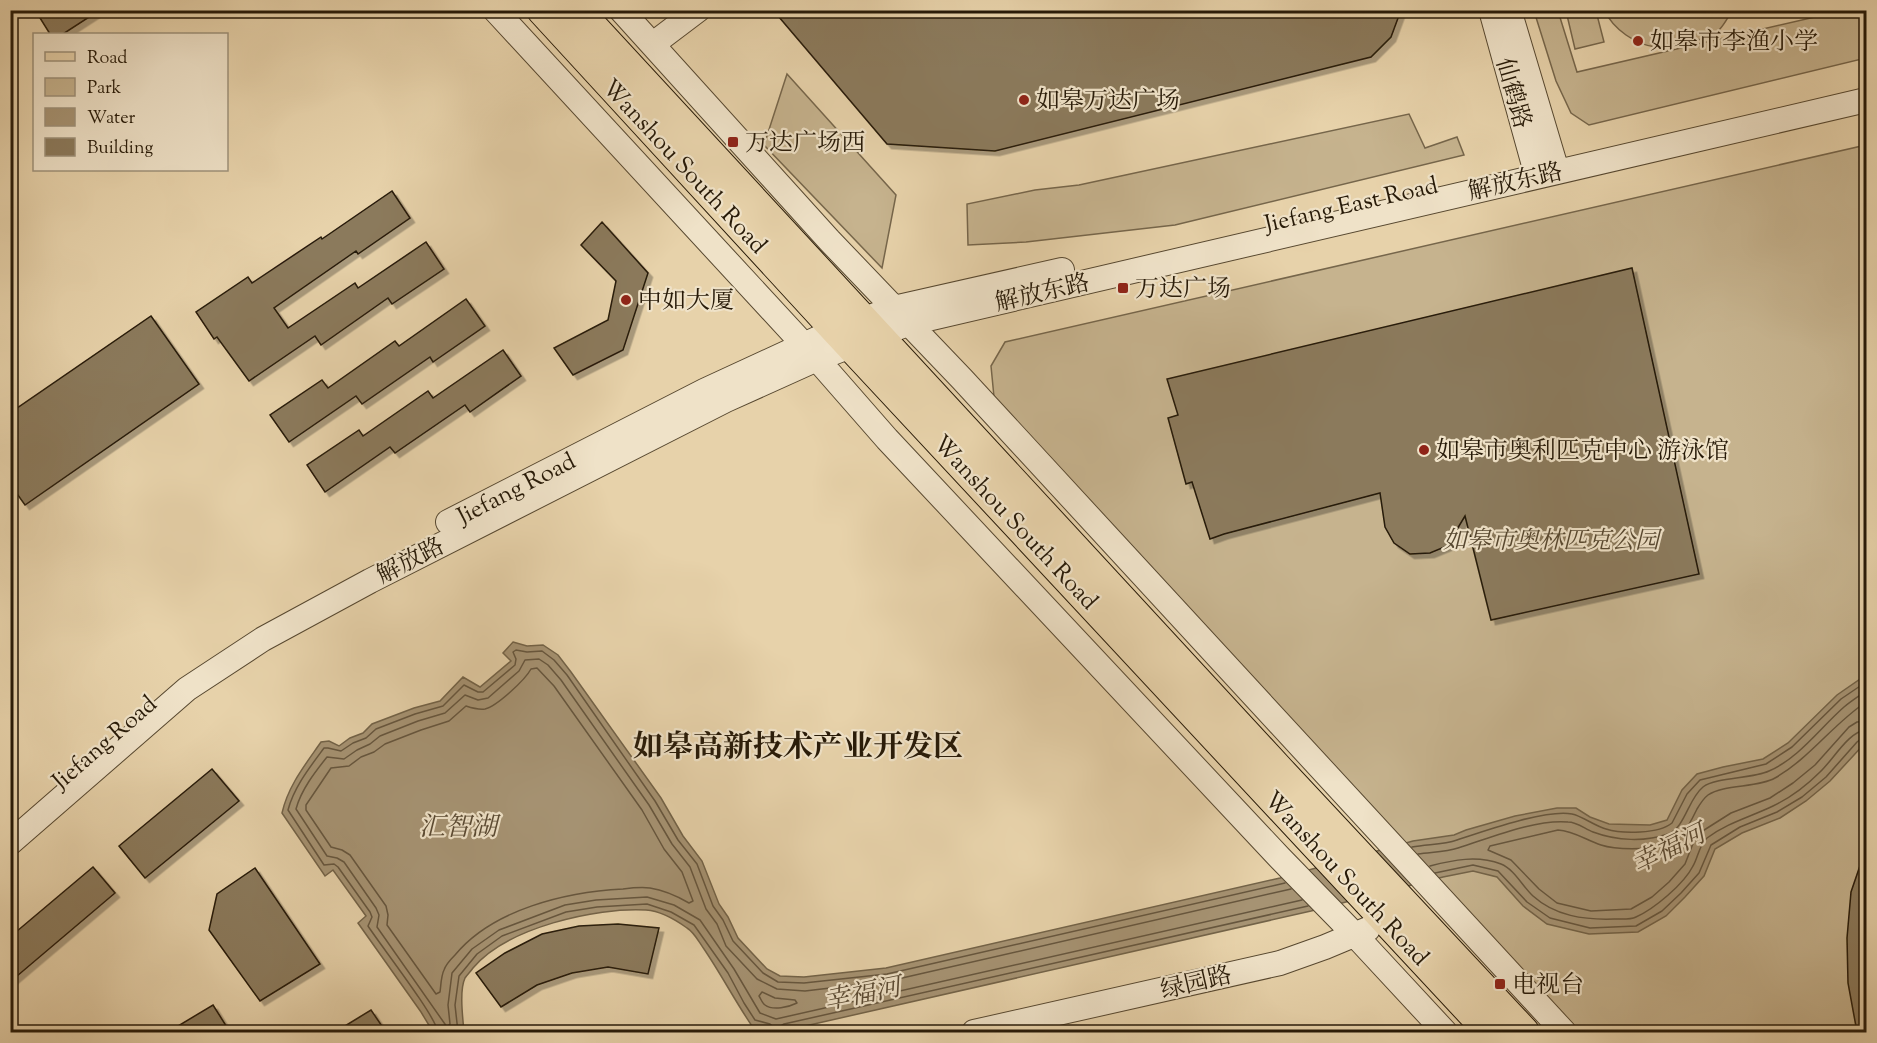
<svg xmlns="http://www.w3.org/2000/svg" width="1877" height="1043" viewBox="0 0 1877 1043" font-family="'Sorts Mill Goudy','Noto Serif SC',serif">
<style>
.green{fill:#c6b38e;stroke:#76664b;stroke-width:1.5}
.water{fill:#a69373;stroke:#736348;stroke-width:1.5}
.lines{fill:none;stroke-linecap:round;stroke-linejoin:round}
.shore{stroke:#66563e;stroke-width:1.5}
.building{fill:#8b7a5c;stroke:#271a08;stroke-width:1.5;filter:url(#shadow)}
.minor-casing{stroke:#574830;stroke-width:26}
.major-casing{stroke:#271a08;stroke-width:32}
.minor{stroke:#efe2c8;stroke-width:24}
.major{stroke:#e7d2aa;stroke-width:30}
.poi-dot{fill:#8f2418;stroke:#efe2c8;stroke-width:2}
.labels{text-anchor:middle;stroke-width:4.5;stroke-linejoin:round;paint-order:stroke}
.poi-label{font-size:24px;fill:#271a08;stroke:#efe2c8;text-anchor:start}
.street-label{font-size:24px;fill:#271a08;stroke:#efe2c8}
.park-label{font-size:24px;font-style:italic;fill:#574830;stroke:#efe2c8}
.water-label{font-size:26px;font-style:italic;fill:#5a4a33;stroke:#efe2c8}
.district-label{font-size:30px;font-weight:bold;fill:#271a08;stroke:#efe2c8}
</style>
<defs>
<filter id="shadow"><feDropShadow dx="4.5" dy="4.5" stdDeviation="0" flood-color="#0004"/></filter>
</defs>
<rect width="100%" height="100%" fill="#e7d2aa"/>
<filter id="stains"><feTurbulence type="fractalNoise" baseFrequency=".00333" numOctaves="4"/><feColorMatrix values="0 0 0 0 .2 0 0 0 0 .09 0 0 0 0 .02 0 0 0 .5 -.17"/></filter>
<radialGradient id="worn" r=".72"><stop offset=".6" stop-color="#630" stop-opacity="0"/><stop offset="1" stop-color="#630" stop-opacity=".3"/></radialGradient>
<path class="green" d="M1566,11H1596L1604,42L1575,49Z
M1605,11H1732C1728,17 1724,25 1719,30C1712,37 1702,39 1693,41C1681,44 1669,48 1656,47C1636,45 1613,29 1605,11Z
M1841,11H1866V58L1589,125L1571,113L1556,81L1534,11H1558L1577,72Z
M787,74L896,195L882,268L764,145Z
M1409,114L1425,148L1457,137L1464,155L1175,225L1026,242L968,245L967,204L1035,190L1079,185Z
M1866,145V1032H1572L994,397L991,366L1005,342Z"/>
<path class="water" d="M513,642L527,646L543,645L558,655L571,672L661,798L683,836L702,861L719,904L728,917L738,938L767,969L780,976L804,977L886,968L1280,878L1413,841L1454,835L1466,830L1515,816L1557,808H1576L1590,817L1609,824L1650,825L1667,820L1682,790L1697,774L1723,767L1763,759L1788,743L1837,695L1866,675V742L1830,781L1806,801L1780,818L1742,833L1715,849L1704,876L1685,897L1666,916L1638,932L1589,934L1547,924L1523,906L1497,877L1473,871L1443,877L1311,911L792,1029L771,1031L752,1026C735,1001 721,974 704,949C699,942 694,932 687,928C676,920 660,911 646,910C596,907 506,928 473,968C471,971 467,975 465,978C459,991 463,1019 464,1032H433L421,1012L358,923L366,916L333,870L325,876L282,813C288,786 305,765 321,742L329,741L339,746L350,738L363,733L372,724L414,708L440,701L463,677L480,687L511,661L503,653Z"/>
<g class="lines">
<path class="shore" d="M537,668L554,686L642,810L664,849L682,872L693,901L689,903C677,896 663,890 650,888C641,887 631,888 623,889C566,892 493,909 455,955C451,959 446,964 444,970C441,976 441,985 440,992L436,994L387,925L388,915L386,906L350,855L342,850L331,847L306,810V805L331,768L349,766L361,757L374,752L385,744L421,730L449,721L466,706C472,708 478,710 485,709C497,706 525,680 531,669Z
M1866,702C1833,724 1810,758 1775,778C1758,788 1724,784 1708,795C1704,798 1700,804 1697,809C1686,832 1679,845 1651,848C1636,849 1616,850 1601,845C1586,840 1574,831 1558,830L1490,846L1488,850L1511,860L1539,889L1557,903L1591,911L1631,909L1652,897L1669,882L1685,864L1694,841L1701,832L1731,813L1770,798L1793,783L1815,765L1849,727L1857,722L1866,721
M1412,847C1427,844 1443,845 1457,840C1484,831 1546,809 1572,814C1582,816 1595,826 1606,829C1622,834 1659,834 1672,823L1687,794L1700,780L1766,764L1792,747L1841,699L1866,682
M1418,854C1431,852 1446,852 1458,848C1490,838 1535,819 1568,822C1577,822 1585,829 1593,832C1617,841 1645,842 1668,834C1685,828 1688,799 1703,787C1716,777 1752,779 1769,771C1799,758 1820,728 1844,707C1851,701 1859,696 1866,691
M1430,866C1453,860 1477,855 1501,864C1514,869 1523,887 1533,896C1555,916 1584,920 1614,919C1621,919 1630,920 1636,917C1654,909 1684,884 1693,866C1698,858 1699,845 1707,838C1727,823 1750,817 1773,806C1790,798 1807,785 1820,772C1833,760 1849,731 1866,730
M1435,873L1473,865L1498,871L1527,902L1550,918L1590,928L1636,926L1662,911L1681,893L1699,873L1711,845L1740,827L1777,812L1802,797L1826,777L1857,742L1862,738H1866
M1291,889L889,981L805,991L777,989L757,979L726,946L717,924L706,909L690,867L672,844L649,805L561,680L548,665L539,659L525,660L519,671L488,698L478,700L465,695L445,713L418,721L380,736L370,744L357,750L344,759L327,757C315,772 301,790 296,809L327,856L337,858L344,862L376,908L379,915L377,927L447,1027L450,1024L448,1005L452,973L472,949L499,930L565,905L596,900L647,897L674,905L700,920L734,969L760,1013L776,1019L1302,900
M762,992L775,998L795,1000L797,1003C789,1007 773,1011 765,1005C762,1003 761,999 759,996Z
M438,1032C435,1015 381,946 368,926L372,917L370,912L338,867L334,864L324,865L288,810C294,787 310,767 324,748H328L341,751L353,743L366,738L376,729L415,714L443,706L464,685L478,692H483L515,665L516,659L513,652L516,650L527,652L542,651L554,660L567,675L655,801L678,840L697,864L713,906L723,920L733,941L763,973L778,982L804,983L887,974L1285,883
M458,1032L455,1005L459,976L477,954L502,936L566,912L597,907L647,904L671,912L694,925L728,973L744,1003L755,1020L770,1024L776,1029L784,1024L1308,906"/>
</g>
<path class="building" d="M35,10H100L63,34H50Z
M773,10H1401L1391,37L1371,57L995,151L887,144Z
M392,191L410,218L358,254L356,251L274,308L288,328L355,283L358,288L426,242L444,269L392,304L388,298L321,345L315,336L249,381L217,337L214,339L196,312L248,277L252,283L321,237L322,239Z
M602,222L648,273L623,350L573,375L554,348L608,320L616,281L581,245Z
M1632,268L1699,574L1491,620L1465,516L1447,546L1430,553L1410,554L1394,543L1385,527L1380,493L1224,534L1210,539L1192,482L1186,484L1168,418L1178,415L1167,379Z
M466,299L485,326L433,362L430,357L362,404L356,396L289,442L270,415L322,380L328,388L395,341L399,346Z
M151,316L199,384L25,505L10,484V413Z
M503,350L521,376L470,412L465,405L395,453L390,447L325,492L307,465L359,430L363,436L428,391L433,398Z
M212,769L239,801L145,878L119,846Z
M1864,854H1866V1032H1857L1848,983L1847,938L1851,892Z
M93,867L115,893L10,982V937Z
M255,868L320,964L260,1001L209,930L217,894Z
M618,924L659,928L648,974L608,967L572,973L537,985L501,1007L476,973L505,953L542,934L579,926Z
M213,1005L230,1032H168Z
M371,1010L386,1032H335Z"/>
<g class="lines">
<g class="minor-casing">
<path id="minor" d="M495,10L817,359L887,439L1279,857L1355,935L1445,1032
M621,10L829,240L962,379L1564,1032
M1491,10L1537,176
M1509,10L1557,171
M653,44L698,10
M448,522L704,391L836,330L894,308L1062,270
M10,843L187,689L263,639L370,581L726,400L817,359L910,323L1866,100
M974,1032L1280,963L1325,947L1368,929"/>
</g>
<g class="major-casing">
<path id="major" d="M542,10L836,330L1490,1032
M577,10L1280,771L1524,1032"/>
</g>
<use href="#minor" class="minor"/>
<use href="#major" class="major"/>
</g>
<g class="poi-dot">
<circle cx="1638" cy="41" r="6"/>
<circle cx="1024" cy="100" r="6"/>
<rect x="727" y="136" width="12" height="12" rx="3"/>
<rect x="1117" y="282" width="12" height="12" rx="3"/>
<circle cx="626" cy="300" r="6"/>
<circle cx="1424" cy="450" r="6"/>
<rect x="1494" y="978" width="12" height="12" rx="3"/>
</g>
<g class="labels">
<g class="poi-label">
<text x="1650" y="49">如皋市李渔小学</text>
<text x="1036" y="108">如皋万达广场</text>
<text x="745" y="150">万达广场西</text>
<text x="1135" y="296">万达广场</text>
<text x="638" y="308">中如大厦</text>
<text x="1436" y="458">如皋市奥利匹克中心 游泳馆</text>
<text x="1512" y="992">电视台</text>
</g>
<g class="street-label">
<text transform="translate(1514 93) rotate(74)" y="8">仙鹤路</text>
<text transform="translate(685 166) rotate(47)" y="8">Wanshou South Road</text>
<text transform="translate(1515 181) rotate(-13)" y="8">解放东路</text>
<text transform="translate(1351 204) rotate(-13)" y="8">Jiefang East Road</text>
<text transform="translate(1042 292) rotate(-13)" y="8">解放东路</text>
<text transform="translate(516 488) rotate(-27)" y="8">Jiefang Road</text>
<text transform="translate(1016 522) rotate(47)" y="8">Wanshou South Road</text>
<text transform="translate(410 560) rotate(-27)" y="8">解放路</text>
<text transform="translate(104 742) rotate(-41)" y="8">Jiefang Road</text>
<text transform="translate(1347 878) rotate(47)" y="8">Wanshou South Road</text>
<text transform="translate(1196 982) rotate(-13)" y="8">绿园路</text>
</g>
<g class="park-label">
<text x="1551" y="548">如皋市奥林匹克公园</text>
</g>
<g class="water-label">
<text x="458" y="835">汇智湖</text>
<text transform="translate(1668 848) rotate(-26)" y="9">幸福河</text>
<text transform="translate(862 993) rotate(-11)" y="9">幸福河</text>
</g>
<g class="district-label">
<text x="798" y="756">如皋高新技术产业开发区</text>
</g>
</g>
<rect width="1877" height="1043" fill="none" stroke="#e7d2aa" stroke-width="36"/>
<rect x="12" y="12" width="1853" height="1019" fill="none" stroke="#271a08" stroke-width="3"/>
<rect x="18" y="18" width="1841" height="1007" fill="none" stroke="#271a08" stroke-width="1.5"/>
<rect x="33" y="33" width="195" height="138" fill="#efe2c8" stroke="#9f927b" stroke-width="1.5"/>
<rect x="45" y="52" width="30" height="9" fill="#e7d2aa" stroke="#9f927b" stroke-width="1.5"/>
<text x="87" y="63" font-size="18" fill="#271a08">Road</text>
<rect x="45" y="78" width="30" height="18" fill="#c6b38e" stroke="#9f927b" stroke-width="1.5"/>
<text x="87" y="93" font-size="18" fill="#271a08">Park</text>
<rect x="45" y="108" width="30" height="18" fill="#a69373" stroke="#9f927b" stroke-width="1.5"/>
<text x="87" y="123" font-size="18" fill="#271a08">Water</text>
<rect x="45" y="138" width="30" height="18" fill="#8b7a5c" stroke="#9f927b" stroke-width="1.5"/>
<text x="87" y="153" font-size="18" fill="#271a08">Building</text>
<rect width="100%" height="100%" filter="url(#stains)"/>
<rect width="100%" height="100%" fill="url(#worn)"/>
</svg>
